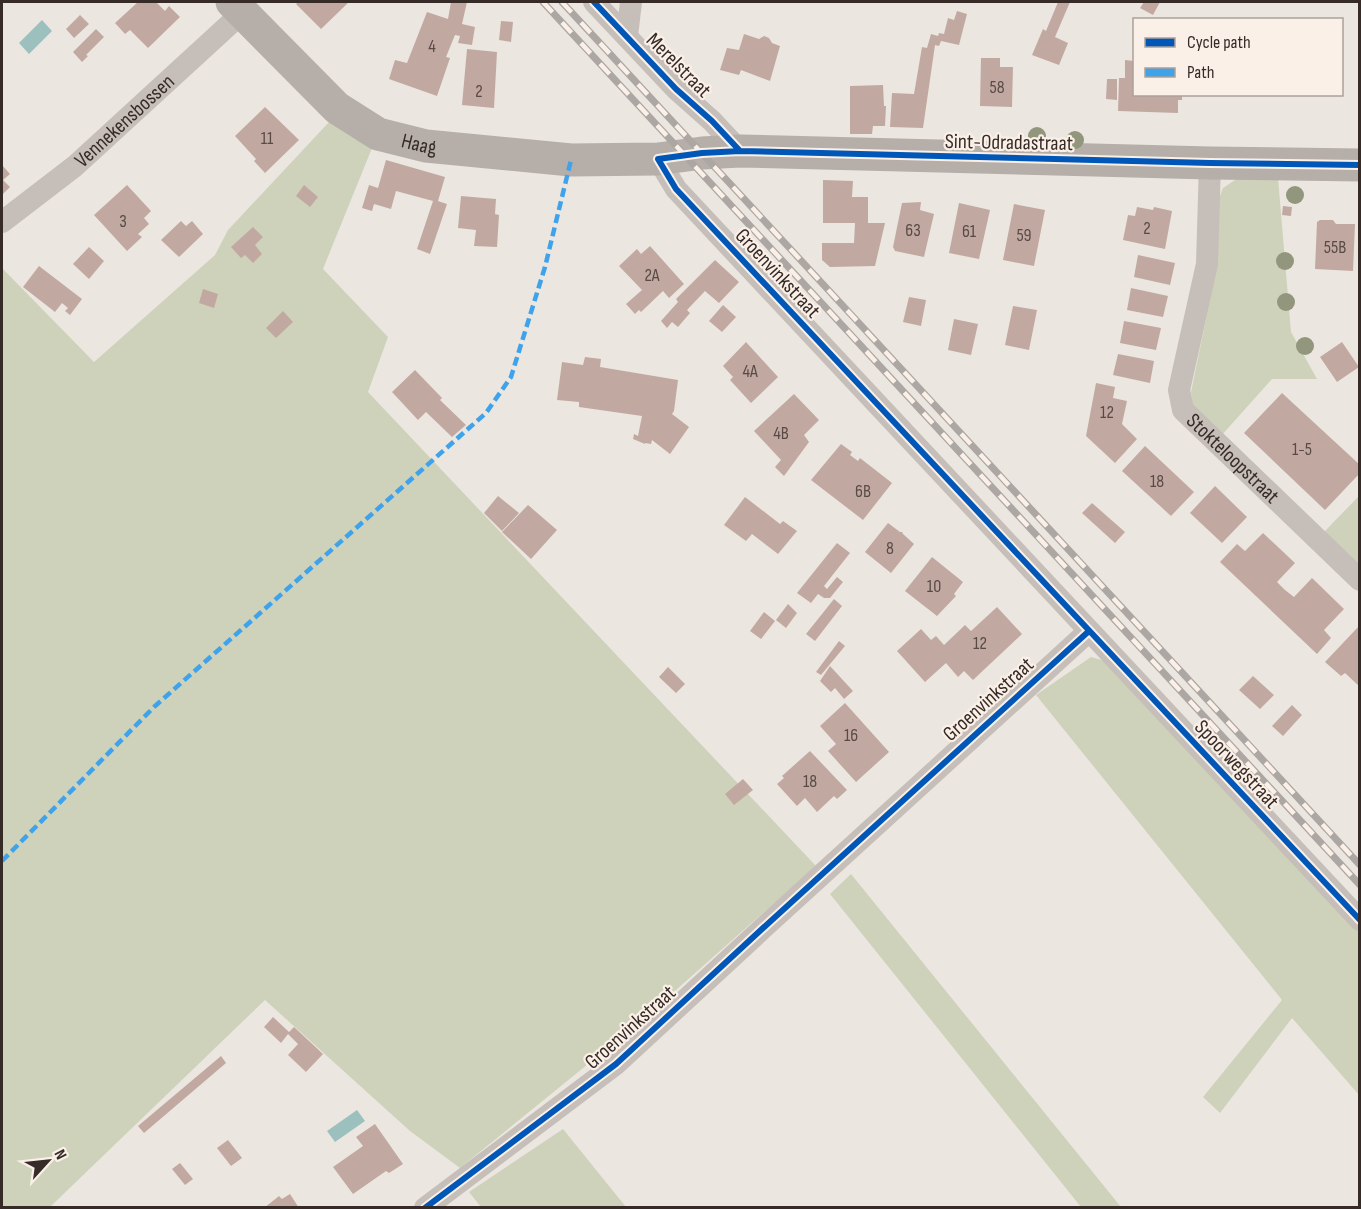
<svg xmlns="http://www.w3.org/2000/svg" width="1361" height="1209" viewBox="0 0 1361 1209" font-family="'Sofia Sans Condensed',sans-serif">
<style>
.green{fill:#ced2ba}
.water{fill:#9cc0be}
.building{fill:#c1a9a1}
.lines{fill:none;stroke-linecap:round;stroke-linejoin:round}
.street{stroke:#c6beb9;stroke-width:22}
.secondary{stroke:#b6aea9;stroke-width:33}
.rail-casing{stroke:#ada7a3;stroke-width:7}
.rail{stroke:#faf0e7;stroke-width:4.5;stroke-dasharray:14;stroke-linecap:butt}
.quiet{stroke:#3fa3eb;stroke-width:4.5;stroke-dasharray:9 4.5;stroke-linecap:butt}
.cycleway-casing{stroke:#faf0e7;stroke-width:10}
.cycleway{stroke:#0057b8;stroke-width:6}
.tree{fill:#92967c}
.labels{text-anchor:middle;stroke-width:4.5;stroke-linejoin:round;paint-order:stroke}
.number-label{font-size:18px;fill:#594a46}
.street-label{font-size:21px;fill:#362b27;stroke:#faf0e7}
</style>
<rect width="100%" height="100%" fill="#ece6e0"/>
<path class="green" d="M330,121L372,148L323,269L388,337L368,392L816,866L641,1021L460,1168L410,1131L265,1000L50,1207H2V268L94,362L215,255L228,230Z
M1241,176L1278,178L1291,332L1317,379H1272L1221,436L1193,409L1191,392L1216,271L1217,204L1223,188Z
M1359,496V566L1324,532Z
M1091,657L1109,662L1359,932V1095L1292,1018L1220,1113L1203,1097L1282,1000L1036,695Z
M851,874L1121,1207H1081L830,894Z
M563,1129L626,1207H481L469,1192Z"/>
<path class="water" d="M42,20L52,31L29,54L19,43Z
M357,1110L365,1121L335,1142L327,1131Z"/>
<path class="building" d="M138,2H156L165,11L169,6L180,17L148,48L130,30L125,34L115,23Z
M298,2H349L321,29L296,4Z
M451,2H467L462,24L475,27L472,45L458,43L460,36L455,35L446,57L450,58L437,96L389,79L395,60L407,63L427,12L448,19Z
M1058,2H1070L1055,37L1068,43L1059,65L1032,55L1043,29L1046,31Z
M1144,2H1160L1153,15L1140,8Z
M957,11L967,14L959,45L941,41L939,46L935,45L923,128L890,127L892,93L914,94L922,47L927,48L931,34L938,36L939,33L944,34L948,18L954,20Z
M80,15L89,24L74,38L66,29Z
M501,21L513,22L511,42L499,40Z
M96,29L104,37L86,55L88,56L82,62L73,52Z
M744,34L759,39L764,36L769,38L772,43L780,46L770,81L741,70L739,75L720,70L727,48L739,50Z
M467,49L497,52L494,108L462,105Z
M981,58H1000V67H1013L1012,107L980,106Z
M1125,60L1134,61V94H1182V100H1178V113L1118,111L1119,78H1125Z
M1107,79H1117V100L1106,99Z
M883,85L884,106H886L885,126H873L872,134H850V86Z
M265,107L299,140L265,173L254,161L256,159L235,136Z
M386,160L445,177L438,201L447,204L430,254L417,249L433,201L396,191L391,209L374,204L372,211L362,208L369,185L378,188Z
M2,165L10,174L3,180L10,187L2,195Z
M823,180L853,181L852,197H868V223H885L875,266L830,267L822,260V243H854L855,223H823Z
M127,185L151,211L144,218L149,224L138,234L142,237L127,251L94,215Z
M304,185L318,197L310,207L296,196Z
M461,196L496,199L495,214L499,215L497,247L474,246L476,230L458,228Z
M921,202L920,210L934,214L924,257L895,251L893,247L902,203Z
M959,203L990,210L979,259L949,253Z
M1014,204L1045,210L1034,266L1003,260Z
M1283,206L1292,207L1291,216L1282,215Z
M1137,207L1153,210L1154,207L1172,211L1165,249L1123,240L1128,215L1135,216Z
M1320,220H1333L1336,224H1355L1353,271L1315,269L1317,222Z
M181,221L186,226L192,221L203,234L179,257L161,240Z
M253,227L263,237L255,245L262,254L253,263L245,255L241,258L231,247Z
M650,246L684,284L669,298L663,291L641,312L639,310L635,314L626,304L642,290L619,266L637,249L641,254Z
M89,247L104,261L89,279L73,264Z
M1138,255L1175,263L1170,285L1134,277Z
M715,260L739,282L719,303L705,291L687,310L690,313L678,327L672,322L667,328L661,321L678,302L676,299Z
M39,266L82,299L70,315L65,311L68,308L62,303L55,312L23,287Z
M1131,288L1168,296L1163,317L1127,310Z
M203,289L218,294L214,308L199,303Z
M909,297L926,300L921,326L903,322Z
M723,305L736,317L722,332L709,321Z
M1013,306L1037,310L1029,350L1005,345Z
M283,311L293,322L276,338L266,328Z
M954,319L978,324L971,355L948,350Z
M1124,321L1161,328L1156,350L1120,343Z
M746,342L778,377L751,403L730,380L733,377L723,366Z
M1342,342L1359,367L1337,382L1320,357Z
M1118,354L1154,361L1150,383L1113,375Z
M585,357L601,359L600,367L678,380L674,411L672,414L689,427L670,454L652,440L651,444L645,443V444L633,439L634,434L638,436L642,416L579,407V402L557,400L562,362L583,365Z
M415,370L442,398L440,400L466,425L452,437L426,412L418,420L392,392Z
M1096,383L1115,387L1113,398L1127,401L1122,424L1137,439L1115,463L1086,436Z
M1282,393L1360,465V473L1325,510L1244,433Z
M794,394L819,420L804,435L809,442L784,476L775,467L781,460L754,431Z
M841,444L852,452L850,455L858,461L860,458L892,483L863,520L811,480Z
M1145,446L1194,492L1171,516L1122,471Z
M1215,486L1247,517L1222,543L1190,513Z
M498,496L519,513L502,531L484,513Z
M745,497L780,524L783,521L797,531L778,554L752,534L746,541L724,525Z
M1092,503L1125,532L1115,543L1082,513Z
M528,505L557,530L531,559L502,532Z
M888,523L900,532H903L902,533L914,544L891,573L865,552Z
M1263,533L1295,563L1277,582L1285,590L1294,597L1312,578L1344,609L1324,630L1331,638L1317,654L1220,562L1237,544L1245,551Z
M837,543L850,553L824,586L827,589L837,577L843,582L830,598H824L818,594L811,603L797,593Z
M932,557L963,582L954,594L956,596L937,616L905,591Z
M834,599L842,606L815,641L806,634Z
M788,604L797,613L786,628L776,620Z
M997,607L1022,634L973,680L964,671L958,677L946,663L925,682L897,651L921,629L931,640L936,636L944,645L965,625L971,631Z
M764,612L775,621L761,639L750,631Z
M1360,625V687L1345,673L1341,676L1325,662Z
M839,641L845,646L821,675L816,672Z
M830,666L853,691L844,699L835,688L831,692L820,681Z
M668,667L685,684L676,693L659,677Z
M1253,676L1274,695L1260,709L1239,690Z
M845,703L889,752L856,782L828,751L836,744L820,726Z
M1292,705L1302,715L1283,736L1272,726Z
M810,751L847,790L837,799L834,796L817,812L805,798L797,806L777,784L784,778L782,776Z
M743,779L753,790L734,805L725,794Z
M273,1017L289,1032L294,1027L323,1054L306,1072L288,1055L298,1044L288,1034L281,1043L264,1027Z
M221,1056L226,1063L144,1133L138,1126Z
M375,1124L403,1164L389,1173L386,1171L353,1194L333,1167L363,1146L356,1137Z
M228,1140L242,1158L231,1166L217,1148Z
M180,1163L193,1179L185,1185L172,1169Z
M290,1194L299,1208H264L279,1196L282,1199Z"/>
<g class="lines">
<g class="street">
<path d="M594,2L676,89L712,121L740,151"/>
<path d="M627,36L631,2"/>
<path d="M658,159L676,189L1360,920"/>
<path id="s1" d="M1210,163L1207,264L1179,390L1183,410L1360,580"/>
<path id="s2" d="M2,222L75,166L243,12"/>
<path d="M425,1208L616,1064L762,929L1089,631"/>
</g>
<path class="secondary" id="s3" d="M232,2L337,108L378,134L426,146L571,160L658,159L702,153L740,151L1210,163L1360,165"/>
<g class="rail-casing">
<path id="rail" d="M543,2L1360,885
M562,2L1360,865"/>
</g>
<use href="#rail" class="rail"/>
<path class="quiet" d="M2,861L154,707L486,413L511,377L545,267L571,160"/>
<g class="cycleway-casing">
<path id="cycleway" d="M594,2L676,89L712,121L740,151
M1360,165L1210,163L740,151L702,153L658,159L676,189L1360,920
M425,1208L616,1064L762,929L1089,631"/>
</g>
<use href="#cycleway" class="cycleway"/>
</g>
<g class="tree">
<circle cx="1037" cy="136" r="9"/>
<circle cx="1075" cy="140" r="9"/>
<circle cx="1295" cy="195" r="9"/>
<circle cx="1285" cy="261" r="9"/>
<circle cx="1286" cy="302" r="9"/>
<circle cx="1305" cy="346" r="9"/>
</g>
<g class="labels">
<g class="number-label">
<text x="432" y="52">4</text>
<text x="997" y="93">58</text>
<text x="479" y="97">2</text>
<text x="267" y="144">11</text>
<text x="123" y="227">3</text>
<text x="1147" y="234">2</text>
<text x="913" y="236">63</text>
<text x="969" y="237">61</text>
<text x="1024" y="241">59</text>
<text x="1335" y="253">55B</text>
<text x="652" y="281">2A</text>
<text x="750" y="377">4A</text>
<text x="1107" y="418">12</text>
<text x="781" y="439">4B</text>
<text x="1302" y="455">1-5</text>
<text x="1157" y="487">18</text>
<text x="863" y="497">6B</text>
<text x="890" y="554">8</text>
<text x="934" y="592">10</text>
<text x="980" y="649">12</text>
<text x="851" y="741">16</text>
<text x="810" y="787">18</text>
</g>
<g class="street-label">
<text transform="translate(679 65) rotate(45)" y="7">Merelstraat</text>
<text dy="7" stroke="none"><textPath href="#s2" startOffset="159">Vennekensbossen</textPath></text>
<text transform="translate(1009 142) rotate(1)" y="7">Sint-Odradastraat</text>
<text dy="7" stroke="none"><textPath href="#s3" startOffset="240">Haag</textPath></text>
<text transform="translate(778 273) rotate(47)" y="7">Groenvinkstraat</text>
<text dy="7" stroke="none"><textPath href="#s1" startOffset="320">Stokteloopstraat</textPath></text>
<text transform="translate(988 699) rotate(-42)" y="7">Groenvinkstraat</text>
<text transform="translate(1237 764) rotate(47)" y="7">Spoorwegstraat</text>
<text transform="translate(630 1027) rotate(-42)" y="7">Groenvinkstraat</text>
</g>
</g>
<rect width="1361" height="1209" fill="none" stroke="#362b27" stroke-width="6"/>
<rect x="1133" y="18" width="210" height="78" fill="#faf0e7" stroke="#aca19a" stroke-width="1.5"/>
<rect x="1145" y="38" width="30" height="9" fill="#0057b8" stroke="#aca19a" stroke-width="1.5"/>
<text x="1187" y="48" font-size="18" fill="#362b27">Cycle path</text>
<rect x="1145" y="68" width="30" height="9" fill="#3fa3eb" stroke="#aca19a" stroke-width="1.5"/>
<text x="1187" y="78" font-size="18" fill="#362b27">Path</text>
<g transform="translate(48 1161) rotate(63)" stroke="#faf0e7" stroke-width="4.5" paint-order="stroke">
<path d="M0-4.5L10 22L0 15L-10 22Z" fill="#362b27"/>
<text y="-9" font-size="16" font-weight="bold" text-anchor="middle" fill="#362b27">N</text>
</g>
</svg>
